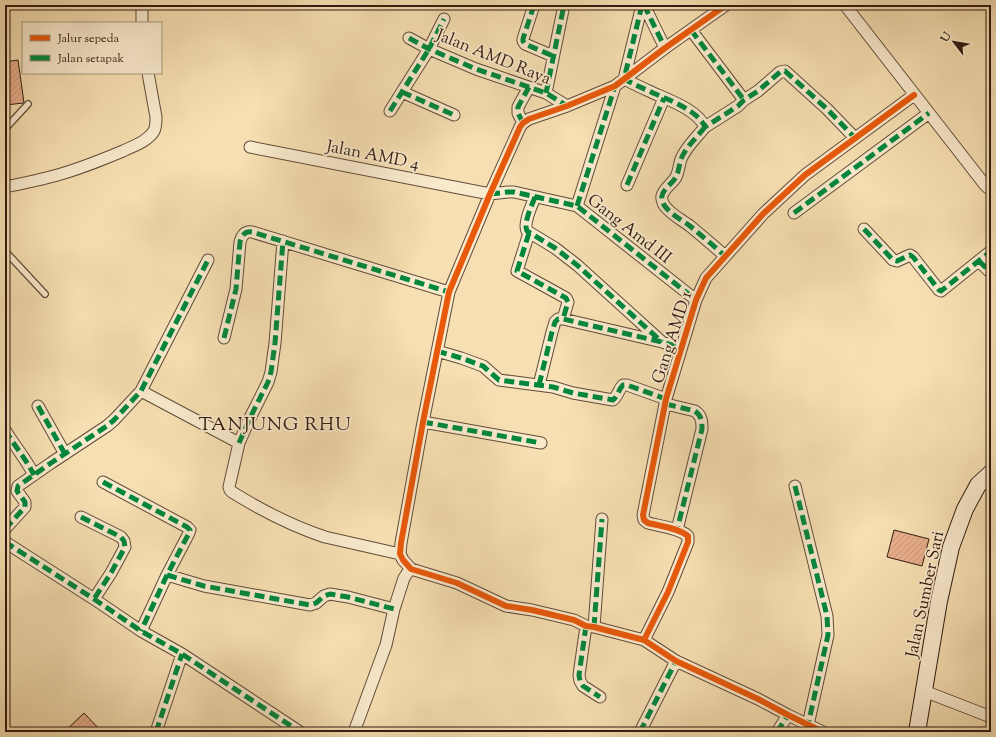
<svg xmlns="http://www.w3.org/2000/svg" width="996" height="737" viewBox="0 0 996 737" font-family="'Sorts Mill Goudy',serif">
<style>
.building{fill:url(#building-hatch);stroke:#311b10}
.lines{fill:none;stroke-linecap:round;stroke-linejoin:round}
.lane-casing{stroke:#624c38;stroke-width:8}
.street-casing{stroke:#624c38;stroke-width:13}
.secondary-casing{stroke:#311b10;stroke-width:18}
.lane{stroke:#f9eacd;stroke-width:5.5}
.street{stroke:#f9eacd;stroke-width:11}
.secondary{stroke:#f9eacd;stroke-width:16}
.quiet{stroke:#00873e;stroke-width:5;stroke-dasharray:10 5;stroke-linecap:butt}
.cycleway-casing{stroke:#f9eacd;stroke-width:8}
.cycleway{stroke:#e8590c;stroke-width:6}
.labels{text-anchor:middle;stroke-width:3.5;stroke-linejoin:round;paint-order:stroke}
.street-label{font-size:17px;fill:#311b10;stroke:#f9eacd}
.quarter-label{font-size:19px;letter-spacing:1px;fill:#311b10;stroke:#f9eacd}
</style>
<defs>
<pattern id="building-hatch" width="6" height="6" patternUnits="userSpaceOnUse"><rect width="6" height="6" fill="#e9af8d"/><path d="M-1 1l2-2M0 6l6-6M5 7l2-2" fill="none" stroke="#c89679"/></pattern>
</defs>
<rect width="100%" height="100%" fill="#f6dfb2"/>
<filter id="stains"><feTurbulence type="fractalNoise" baseFrequency=".005" numOctaves="4"/><feColorMatrix values="0 0 0 0 .2 0 0 0 0 .09 0 0 0 0 .02 0 0 0 .5 -.17"/></filter>
<radialGradient id="worn" r=".72"><stop offset=".6" stop-color="#630" stop-opacity="0"/><stop offset="1" stop-color="#630" stop-opacity=".3"/></radialGradient>
<path class="building" d="M18,60L24,103L5,105V62Z
M894,530L929,539L922,566L887,557Z
M84,713L102,732H64Z"/>
<g class="lines">
<g class="lane-casing">
<path id="lane" d="M5,129L28,104
M5,251L45,294"/>
</g>
<g class="street-casing">
<path id="street" d="M534,5L523,39V41L525,44L553,56
M642,5L624,79C632,83 640,87 649,91C666,99 697,109 705,127L738,106L744,100L758,91L780,72L785,71L827,109L855,138
M644,5L665,48
M726,5L665,48L615,86L567,106L529,119L523,123L520,127L490,194L449,292L423,422L401,543L400,554L403,560L411,569L457,583L506,606L532,610L574,620L586,626L594,627L644,640L676,661L758,699L788,715L823,732
M845,5L985,185L988,188H991
M142,23V5
M691,30L744,100
M409,38L429,49L476,69L546,93L567,106
M402,92L454,115
M546,93L564,5
M390,111L429,49L444,19
M523,123L518,113V107L529,87
M705,127C697,137 686,147 681,159C679,165 679,171 676,177C673,183 663,189 662,196C661,199 663,203 664,205C670,214 682,220 690,226C702,236 714,246 725,256
M250,147L490,194L508,192H514L577,206L696,300
M627,185L664,98
M5,187C20,184 35,181 50,177C75,171 99,161 123,151C133,146 147,142 154,131C156,127 156,122 156,117L148,73
M535,197C532,205 523,223 527,231L555,248L577,265L662,342
M577,206L615,86
M794,213L929,113
M864,229L893,260L897,261L910,255L913,257L939,290L941,291L991,251
M529,233L517,271L566,298L568,302L563,319
M979,261L991,273
M224,338L236,289L240,242C242,235 245,231 252,232L449,292
M437,351L461,358L483,366L499,380L553,387L573,393L613,400C618,396 618,390 623,385H627L666,399
M539,385L552,332L555,322L558,319H563L662,342L681,348
M141,391L239,443L229,487L230,490L232,492C261,510 292,526 325,537L400,554
M666,404L695,411C702,416 702,422 702,429L677,530
M38,406L65,454
M423,422L541,443
M5,430C14,445 26,459 34,475
M239,443L250,418L268,382L271,372L275,343L283,241
M103,482L187,527L190,530L188,535L167,575L141,631
M795,486L827,616L828,635L808,725
M81,517L121,537L124,541L125,547L111,573L94,599
M5,529L25,507V502L17,491L18,486L51,463L107,426L114,420L141,391L208,260
M5,542L94,599L141,631L182,654L300,732
M167,575L204,586L310,605L316,603L324,596L330,594L348,597L394,609
M586,626L579,675L580,681L583,686L600,697
M594,627L602,519
M644,640L668,592L688,542V536C679,528 660,526 648,523L644,520L643,515L666,399L696,300L706,278L763,214L805,175L914,95
M924,691L991,717
M156,732L182,654
M354,732L386,645L394,609L404,578L408,572L411,569
M640,732L676,661
M777,732L788,715"/>
</g>
<g class="secondary-casing">
<path id="secondary" d="M917,732L939,601L951,547L965,509L978,485L991,473"/>
</g>
<use href="#lane" class="lane"/>
<use href="#street" class="street"/>
<use href="#secondary" class="secondary"/>
<path class="quiet" d="M534,5L523,39V41L525,44L553,56
M642,5L624,79C632,83 640,87 649,91C666,99 697,109 705,127L738,106L744,100L758,91L780,72L785,71L827,109L855,138
M644,5L665,48
M691,30L744,100
M409,38L429,49L476,69L546,93L567,106
M402,92L454,115
M546,93L564,5
M390,111L429,49L444,19
M523,123L518,113V107L529,87
M705,127C697,137 686,147 681,159C679,165 679,171 676,177C673,183 663,189 662,196C661,199 663,203 664,205C670,214 682,220 690,226C702,236 714,246 725,256
M627,185L664,98
M490,194L508,192H514L577,206L696,300
M535,197C532,205 523,223 527,231L555,248L577,265L662,342
M577,206L615,86
M794,213L929,113
M864,229L893,260L897,261L910,255L913,257L939,290L941,291L991,251
M529,233L517,271L566,298L568,302L563,319
M979,261L991,273
M224,338L236,289L240,242C242,235 245,231 252,232L449,292
M437,351L461,358L483,366L499,380L553,387L573,393L613,400C618,396 618,390 623,385H627L666,399
M539,385L552,332L555,322L558,319H563L662,342L681,348
M666,404L695,411C702,416 702,422 702,429L677,530
M38,406L65,454
M423,422L541,443
M5,430C14,445 26,459 34,475
M239,443L250,418L268,382L271,372L275,343L283,241
M103,482L187,527L190,530L188,535L167,575L141,631
M795,486L827,616L828,635L808,725
M81,517L121,537L124,541L125,547L111,573L94,599
M5,529L25,507V502L17,491L18,486L51,463L107,426L114,420L141,391L208,260
M5,542L94,599L141,631L182,654L300,732
M167,575L204,586L310,605L316,603L324,596L330,594L348,597L394,609
M586,626L579,675L580,681L583,686L600,697
M594,627L602,519
M156,732L182,654
M640,732L676,661
M777,732L788,715"/>
<g class="cycleway-casing">
<path id="cycleway" d="M726,5L665,48L615,86L567,106L529,119L523,123L520,127L490,194L449,292L423,422L401,543L400,554L403,560L411,569L457,583L506,606L532,610L574,620L586,626L594,627L644,640L676,661L758,699L788,715L823,732
M644,640L668,592L688,542V536C679,528 660,526 648,523L644,520L643,515L666,399L696,300L706,278L763,214L805,175L914,95"/>
</g>
<use href="#cycleway" class="cycleway"/>
</g>
<g class="labels">
<g class="street-label">
<text transform="translate(494 56) rotate(22)" y="6">Jalan AMD Raya</text>
<text transform="translate(373 154) rotate(11)" y="6">Jalan AMD 4</text>
<text transform="translate(630 228) rotate(38)" y="6">Gang Amd III</text>
<text transform="translate(671 337) rotate(-72)" y="6">Gang AMD 1</text>
<text transform="translate(924 594) rotate(-78)" y="6">Jalan Sumber Sari</text>
</g>
<g class="quarter-label">
<text x="275" y="430">TANJUNG RHU</text>
</g>
</g>
<rect width="996" height="737" fill="none" stroke="#f6dfb2" stroke-width="20"/>
<rect x="6" y="6" width="984" height="725" fill="none" stroke="#311b10" stroke-width="2"/>
<rect x="10" y="10" width="976" height="717" fill="none" stroke="#311b10"/>
<rect x="22" y="22" width="140" height="52" fill="#f9eacd" stroke="#a99781"/>
<rect x="30" y="35" width="20" height="6" fill="#e8590c" stroke="#a99781"/>
<text x="58" y="42" font-size="12" fill="#311b10">Jalur sepeda</text>
<rect x="30" y="55" width="20" height="6" fill="#00873e" stroke="#a99781"/>
<text x="58" y="62" font-size="12" fill="#311b10">Jalan setapak</text>
<g transform="translate(954 42) rotate(301)" stroke="#f9eacd" stroke-width="3" paint-order="stroke">
<path d="M0-3L7 15L0 10L-7 15Z" fill="#311b10"/>
<text y="-6" font-size="11" font-weight="bold" text-anchor="middle" fill="#311b10">U</text>
</g>
<rect width="100%" height="100%" filter="url(#stains)"/>
<rect width="100%" height="100%" fill="url(#worn)"/>
</svg>
